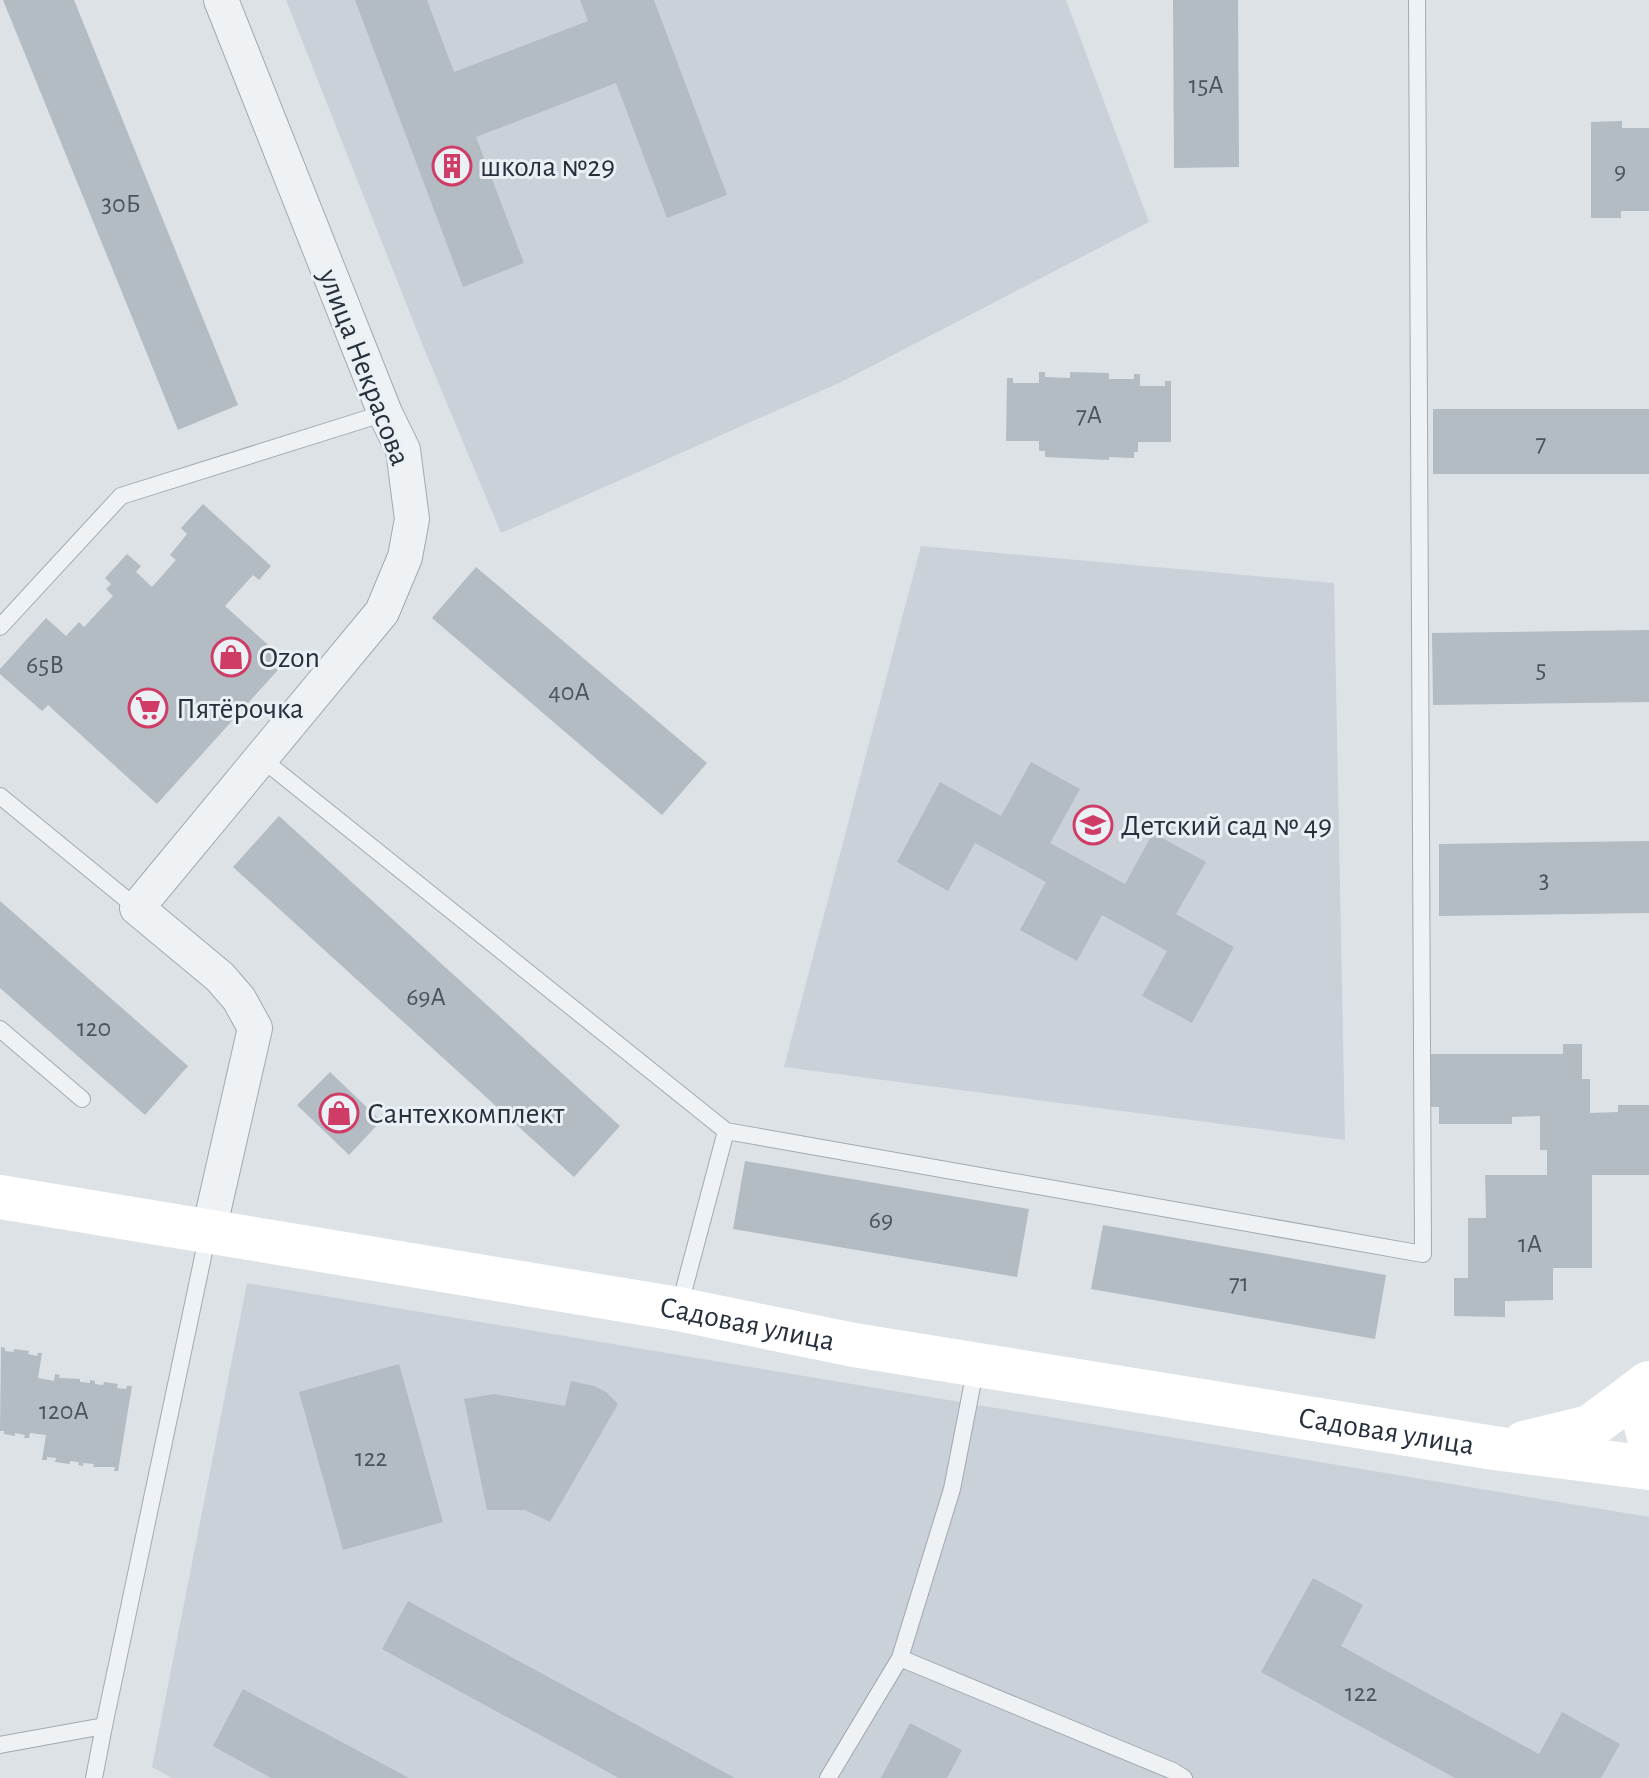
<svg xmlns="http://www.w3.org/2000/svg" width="1649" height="1778" viewBox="0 0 1649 1778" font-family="'Alegreya Sans',sans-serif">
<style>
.built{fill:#cad1d8}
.building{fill:#b3bbc3}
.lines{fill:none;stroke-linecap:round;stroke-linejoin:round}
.lane-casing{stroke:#a2a9b0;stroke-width:18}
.street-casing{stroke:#a2a9b0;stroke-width:36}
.lane{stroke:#eff2f5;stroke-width:16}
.street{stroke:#eff2f5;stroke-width:34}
.secondary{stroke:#fff;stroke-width:44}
.labels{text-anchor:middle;stroke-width:6;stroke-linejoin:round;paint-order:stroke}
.number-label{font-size:26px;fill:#49545e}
.poi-label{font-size:30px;fill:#26313d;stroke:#ebf0f4;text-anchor:start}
.street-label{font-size:30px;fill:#26313d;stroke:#ebf0f4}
</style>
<rect width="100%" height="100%" fill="#dce2e6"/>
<path class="built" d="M286,0H1066L1149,222L843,381L501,533L425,351Z
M921,546L1334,583L1345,1140L784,1067Z
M247,1283L1649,1517V1778H172L152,1767Z"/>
<path class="building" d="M3,0H74L238,405L178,430Z
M355,0H427L454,72L588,21L580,0H654L727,195L667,218L616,83L476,137L524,263L463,287Z
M1173,0H1238L1239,167L1174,168Z
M1622,121V128H1649V211H1621V218H1591V122Z
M1039,372H1045V377L1070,378V372L1109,373V379H1134V374H1140V386H1165V381H1171V442H1138V452H1134V458L1109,457V460L1045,457V451H1039V441H1006L1007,378H1013V383H1039Z
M1433,409H1649V474H1433Z
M203,504L271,566L259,580L253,575L225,606L286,661L157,804L48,705L42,711L0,674V669L46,618L66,636L79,622L84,627L113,596L106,589L111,584L105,578L127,554L141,566L136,572L152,587L176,560L170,555L187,534L181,528Z
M476,567L707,763L662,815L432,618Z
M1649,630V702L1433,705L1432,633Z
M1031,762L1080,789L1050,843L1125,884L1153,833L1206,862L1176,914L1234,947L1192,1023L1142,996L1167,951L1102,915L1077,961L1020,930L1046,882L975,843L948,891L897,862L940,782L1001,816Z
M279,816L620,1126L574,1177L233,867Z
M1649,841V913L1439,916V844Z
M0,901L188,1066L145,1115L0,988Z
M1563,1044H1582V1079H1590V1113L1618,1112V1105H1649V1175H1592V1268H1553V1300L1505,1301V1317L1454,1316V1278H1468V1218H1486L1485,1175H1547V1150H1540V1116L1512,1117V1124H1439V1107H1431L1429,1054H1563Z
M330,1072L381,1121L349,1155L297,1105Z
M745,1161L1029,1209L1017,1277L733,1229Z
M1103,1225L1386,1275L1375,1339L1091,1289Z
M1,1347L5,1348V1351L14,1352V1349L29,1351L28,1354L37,1356L38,1353H42L38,1378L54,1381L55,1374L60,1375L59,1378L80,1379V1382L90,1383V1380L95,1381V1384L103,1385L104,1382L118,1384L117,1388L126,1389L127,1386H132L118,1471H114L115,1467H93L94,1464L83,1463V1466L78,1465L79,1462L70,1461V1464L55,1462L56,1458L47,1457V1460H42L46,1435L30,1433L29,1438H24L25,1435L15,1433V1436L4,1434V1431H0Z
M399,1364L443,1522L343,1550L299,1392Z
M571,1381L594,1386L606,1392L618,1404L550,1522L525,1510H487L464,1399L494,1394L565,1406Z
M1313,1578L1363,1605L1341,1646L1539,1754L1562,1712L1620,1744L1601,1778H1455L1261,1672Z
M408,1601L735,1778H619L382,1649Z
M243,1689L409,1778H271L213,1746Z
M910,1723L962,1750L947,1778H881Z"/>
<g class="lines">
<g class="lane-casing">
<path id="lane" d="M0,627L121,496L385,413
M262,759L726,1131L1423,1254L1417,0
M0,796L137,908
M0,1029L82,1099
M679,1308L726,1131
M900,1658L1173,1771L1184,1778
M0,1745L104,1726L208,1233
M94,1778L104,1726
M828,1778L900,1658L952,1489L976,1366"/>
</g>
<g class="street-casing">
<path id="street" d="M209,1230L255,1028L239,999L220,977L137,908L382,612L405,557L412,519L403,450L385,413L221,0"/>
</g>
<use href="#lane" class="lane"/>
<use href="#street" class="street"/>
<g class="secondary">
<path id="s1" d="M0,1197L678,1309L854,1345L1494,1448L1649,1468"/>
<path d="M1647,1384L1642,1410L1649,1437"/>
<path d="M1524,1443L1590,1427L1649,1383"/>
</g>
</g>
<defs>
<g id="building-ring" transform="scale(2)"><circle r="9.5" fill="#ebf0f4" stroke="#cf3d67" stroke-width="1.5"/><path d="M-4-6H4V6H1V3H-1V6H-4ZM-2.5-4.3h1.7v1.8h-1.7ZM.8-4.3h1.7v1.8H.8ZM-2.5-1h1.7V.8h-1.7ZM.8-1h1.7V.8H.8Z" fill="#cf3d67"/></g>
<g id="shop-ring" transform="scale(2)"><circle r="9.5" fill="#ebf0f4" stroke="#cf3d67" stroke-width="1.5"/><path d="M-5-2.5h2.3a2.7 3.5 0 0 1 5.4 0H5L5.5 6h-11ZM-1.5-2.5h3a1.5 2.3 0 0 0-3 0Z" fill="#cf3d67"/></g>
<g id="supermarket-ring" transform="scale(2)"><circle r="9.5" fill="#ebf0f4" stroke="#cf3d67" stroke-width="1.5"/><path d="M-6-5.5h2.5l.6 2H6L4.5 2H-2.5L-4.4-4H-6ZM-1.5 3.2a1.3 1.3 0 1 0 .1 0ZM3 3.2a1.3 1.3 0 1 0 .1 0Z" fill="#cf3d67"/></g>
<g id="school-ring" transform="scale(2)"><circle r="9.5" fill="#ebf0f4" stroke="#cf3d67" stroke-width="1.5"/><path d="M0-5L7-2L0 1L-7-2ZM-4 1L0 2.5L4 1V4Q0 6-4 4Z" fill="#cf3d67"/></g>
</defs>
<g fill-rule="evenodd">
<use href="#building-ring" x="452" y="166"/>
<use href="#shop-ring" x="231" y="657"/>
<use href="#supermarket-ring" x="148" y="708"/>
<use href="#school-ring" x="1093" y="825"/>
<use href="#shop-ring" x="339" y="1113"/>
</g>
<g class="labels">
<g class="number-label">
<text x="1206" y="93">15А</text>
<text x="1620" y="179">9</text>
<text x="121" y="212">30Б</text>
<text x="1089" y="423">7А</text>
<text x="1541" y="451">7</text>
<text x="45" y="673">65В</text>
<text x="1541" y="677">5</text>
<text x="569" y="700">40А</text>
<text x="1544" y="888">3</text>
<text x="426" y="1005">69А</text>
<text x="94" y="1036">120</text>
<text x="881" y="1228">69</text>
<text x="1530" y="1252">1А</text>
<text x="1239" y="1291">71</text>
<text x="64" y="1419">120А</text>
<text x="371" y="1466">122</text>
<text x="1361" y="1701">122</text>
</g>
<g class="poi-label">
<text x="480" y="176">школа №29</text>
<text x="259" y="667">Ozon</text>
<text x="176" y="718">Пятёрочка</text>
<text x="1121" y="835">Детский сад № 49</text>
<text x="367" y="1123">Сантехкомплект</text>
</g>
<g class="street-label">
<text transform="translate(365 367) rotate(69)" y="10">улица Некрасова</text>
<text dy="10" stroke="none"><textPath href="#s1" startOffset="758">Садовая улица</textPath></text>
<text dy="10" stroke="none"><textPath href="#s1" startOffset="1406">Садовая улица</textPath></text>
</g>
</g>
</svg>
